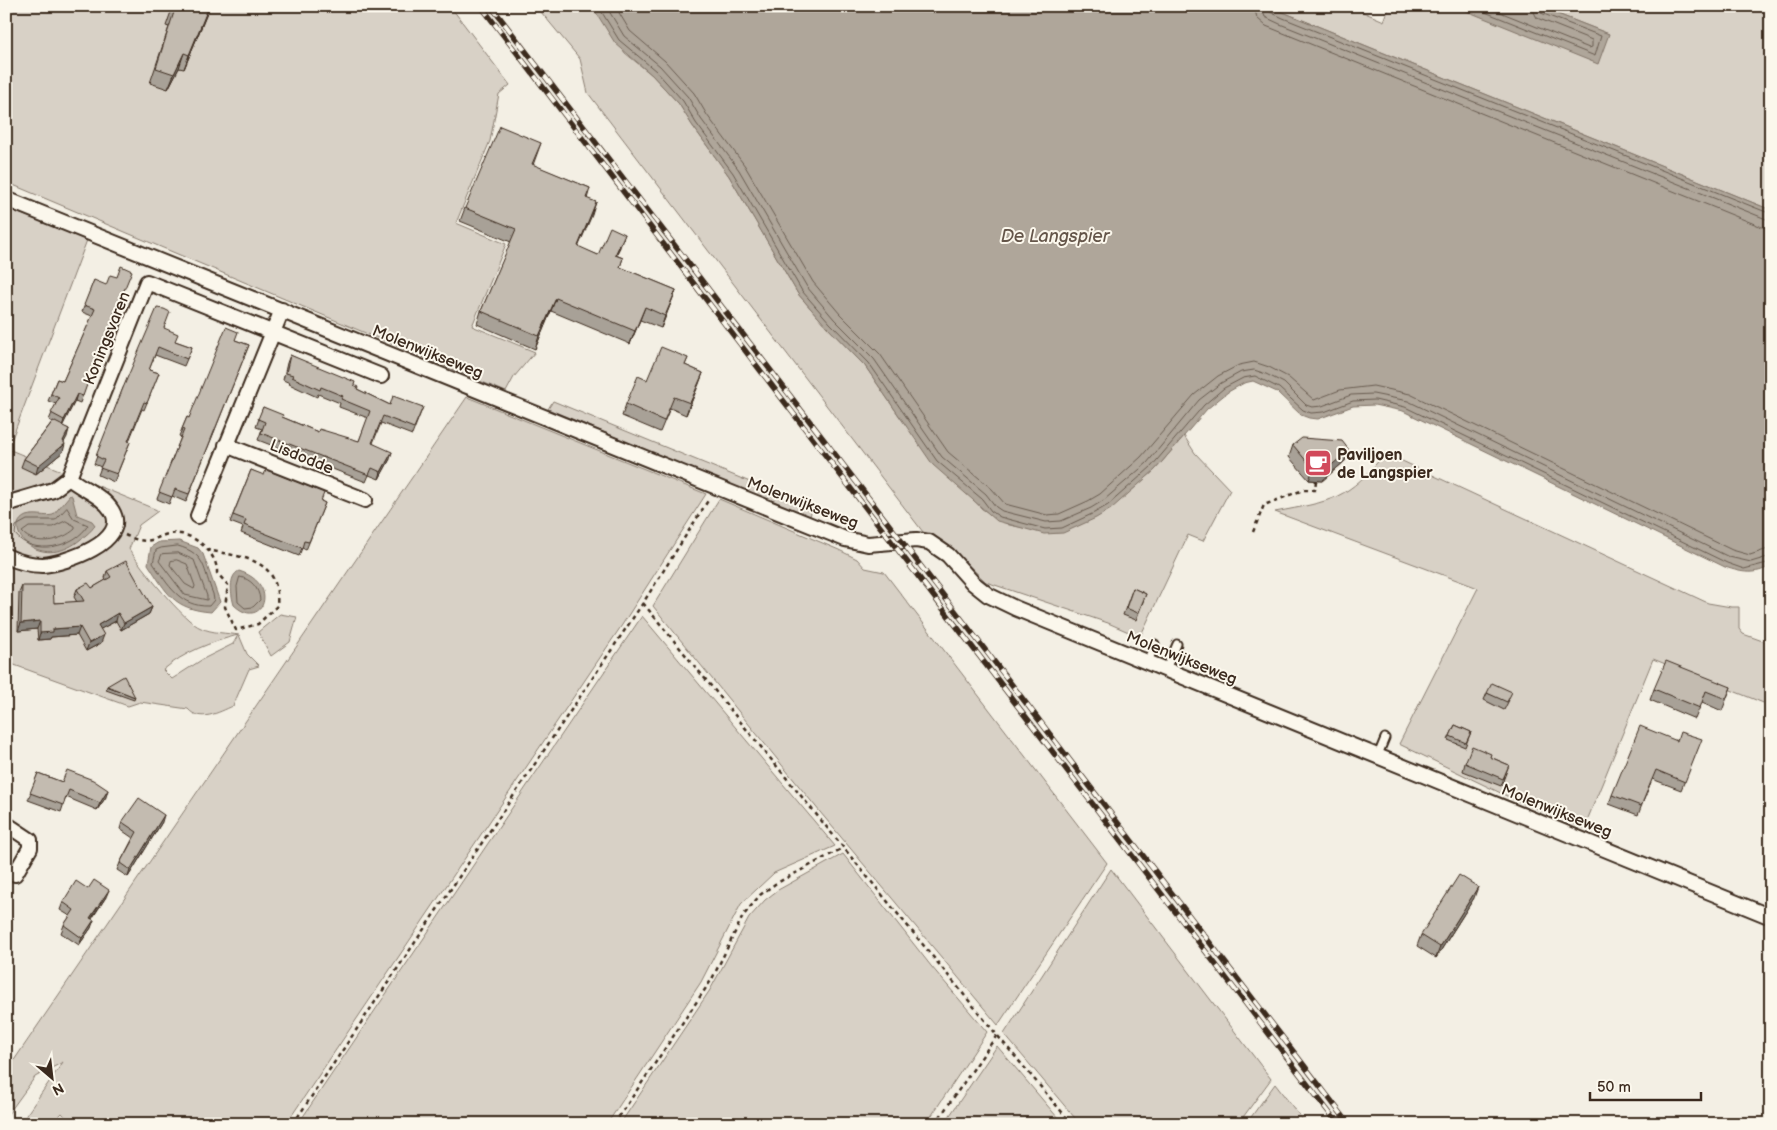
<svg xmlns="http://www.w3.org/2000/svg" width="1777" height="1130" viewBox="0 0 1777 1130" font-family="'Balsamiq Sans',sans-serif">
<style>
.green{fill:#d8d1c6;stroke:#8a7e72;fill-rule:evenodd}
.water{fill:#afa69a;stroke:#817468}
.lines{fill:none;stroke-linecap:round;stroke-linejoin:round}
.shore{stroke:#695c50;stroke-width:1}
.lane-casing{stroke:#3b2a1e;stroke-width:11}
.street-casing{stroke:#3b2a1e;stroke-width:18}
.path{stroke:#3b2a1e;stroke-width:2.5;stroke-dasharray:4 4;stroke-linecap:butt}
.lane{stroke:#fbf7ec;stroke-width:7}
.street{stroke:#fbf7ec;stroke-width:14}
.rail-casing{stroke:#3b2a1e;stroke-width:5.5}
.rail{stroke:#fbf7ec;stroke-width:4;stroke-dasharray:11;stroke-linecap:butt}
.wall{fill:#a8a197;stroke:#3b2a1e}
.shaded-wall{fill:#88837b;stroke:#3b2a1e}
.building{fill:#c3bbb0;stroke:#3b2a1e}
.labels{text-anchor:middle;stroke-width:4;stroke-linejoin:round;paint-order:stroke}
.street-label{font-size:16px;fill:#3b2a1e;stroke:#fbf7ec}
.poi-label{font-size:16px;font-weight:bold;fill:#3b2a1e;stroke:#fbf7ec;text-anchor:start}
.water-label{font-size:18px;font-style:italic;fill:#645549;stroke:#fbf7ec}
</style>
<rect width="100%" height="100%" fill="#f3efe4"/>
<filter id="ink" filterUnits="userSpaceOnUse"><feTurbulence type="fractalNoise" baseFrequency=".02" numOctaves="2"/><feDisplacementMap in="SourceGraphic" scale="10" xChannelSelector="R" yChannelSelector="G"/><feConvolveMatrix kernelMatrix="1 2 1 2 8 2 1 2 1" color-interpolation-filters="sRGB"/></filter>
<g filter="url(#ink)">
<path class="green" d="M6,6H450L510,85L499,94L490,141L456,223L506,244L472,326L535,352L514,377L506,392L6,182Z
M536,6H592L625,53L652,75L679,104L692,125L729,176L798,294L826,326L865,366L902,420L982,509L1009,525L1030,529L1132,490L1155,470L1184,436L1195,453L1230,490L1203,541L1188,535L1140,637L1108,623L986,582L958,555L936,537L923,532L588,93L580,59Z
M1268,6H1349L1384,21L1390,6H1465L1464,9L1609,34L1537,6H1771V210Z
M6,208L87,240L8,449L157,510L158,511L139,525L129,549C140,566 184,622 201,628C212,633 227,633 239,635L247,654L259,666L249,669L233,706C219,712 200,723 188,709L140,702L128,706L6,662ZM238,635L233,644L203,659L172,679L163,670C184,652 211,642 238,635Z
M467,397L706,494L622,625L286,1124H72L62,1113L51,1124H20L63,1062L35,1077L6,1117V1072Z
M553,401L813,508L809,518L548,409Z
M1385,453L1708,603L1731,607H1739V629L1743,634L1771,644V706L1653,659L1584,828L1511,798L1399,744L1478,588L1275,512C1332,501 1348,500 1385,453Z
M719,499L839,550L857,559L865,568L884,572L1107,863L998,1025L820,812L653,606Z
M280,614L297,617L290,642L271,656L258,632Z
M642,616L835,846L774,873L741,904L701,982L607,1124H298Z
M843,854L931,966L987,1032L926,1124H620L710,990L749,918L765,900L778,890Z
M1111,869L1271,1079L1238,1124H1080L1004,1034Z
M997,1046L1063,1124H944Z
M1275,1084L1306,1124H1246Z"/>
<path class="water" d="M592,6H1268L1771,210V566C1754,575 1743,573 1725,567L1403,411L1374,405L1353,406L1318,419L1309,418L1301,415L1277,392L1253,381L1244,383L1228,392L1207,409L1155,470L1111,509L1096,518L1063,533L1044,534L997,521L933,465L865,366L826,326L798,294L729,176L692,125L679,104L652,75L615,43Z
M1465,6H1537L1609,34L1598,64L1464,10Z
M70,495L72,496L77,515L92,521L95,525C92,531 86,535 81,539C40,574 0,527 26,516C36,513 45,517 53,515Z
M179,541L198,548L203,554L220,602L211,612C173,609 167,593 148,564L151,547L159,542Z
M239,571C282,584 262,632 234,605C231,595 228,576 239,571Z"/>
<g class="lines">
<path class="shore" d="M598,6L619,40L656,71L683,101L696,123L733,173L802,291L830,323L869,363L937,461L982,499L991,511L1000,517L1045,529L1062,528L1094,513L1108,505L1151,467L1204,405L1224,388L1243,378L1255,376L1279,388L1303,410L1311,413L1324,412L1353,401L1375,400L1405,407L1727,563L1744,569L1771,562
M606,6L624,36L660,66L688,97L701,119L739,170L807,287L834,319L874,359L942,457L986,494L996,507L1002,511L1046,522L1061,521L1091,508L1104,500L1147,463L1199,400L1221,383L1241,372L1254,370L1266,374L1284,383L1306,405L1312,407L1322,406L1351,395L1373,394L1408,401L1729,557L1751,562L1771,556
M615,6L630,31L665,61L694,93L707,115L745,166L813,282L840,314L880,354L948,452L992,489L1005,504L1047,515L1059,514L1088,501L1100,494L1141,457L1194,395L1218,376L1239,365L1254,362L1269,367L1288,377L1314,400L1340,390L1373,386L1410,394L1732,550L1750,555L1771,548
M1254,6L1257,18L1266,26L1762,227L1771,228
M1261,6L1265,17L1280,24L1771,221
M1268,6L1270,12L1283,18L1771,214
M1470,6L1595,56L1601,36L1541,13L1538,6
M1485,6L1589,48L1592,47V40L1537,18L1531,6
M67,508L74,519L88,525C76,547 32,557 15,534L16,526L27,520H55Z
M66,521L75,526V529C62,541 35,547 22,532L29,527H52Z
M178,546C207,554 203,570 213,594L214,600L209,606C180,607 168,585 153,563L156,550L161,548Z
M178,553L194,560L207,596V600L185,595L159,561L162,554Z
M177,560L187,564L195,586L194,589L185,584L170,565L171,561Z
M240,577C251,579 259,588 260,600L253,607L245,608L238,602L237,587Z"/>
<g class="lane-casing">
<path id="lane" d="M1148,662L1155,644
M1166,669L1177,644
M1378,755L1385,738"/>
</g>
<g class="street-casing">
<path id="street" d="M6,199L845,539L868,544L916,540L929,542L948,555L973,583L988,595L1015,608L1771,917
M226,445L365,500
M6,504L53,490L69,478L147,282L381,376
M198,516L282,310
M6,556C18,562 30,565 43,565C65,563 130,542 112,511C103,496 82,489 69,478
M6,824L30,840V848L15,874"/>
</g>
<path class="path" d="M1253,532L1264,505L1303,490H1315L1316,480
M125,535C156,550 156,530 181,534C199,537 218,556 217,573L228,585L225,607L236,630L258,624L277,606C281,558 244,558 208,550
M643,603L997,1035L1072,1124
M293,1124L643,603L709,499
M614,1124L712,979L743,916L760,895L775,884L843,848
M935,1124L997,1035"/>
<use href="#lane" class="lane"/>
<use href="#street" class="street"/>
<g class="rail-casing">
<path id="rail" d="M481,6L1338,1124
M491,6L1349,1124"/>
</g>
<use href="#rail" class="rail"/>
</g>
<path class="wall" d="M173,6H210L184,69L179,68L168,89L150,83L169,27L166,26Z
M541,143L533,165L590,188L587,199L596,202L578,247L598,255L620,247L616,255L623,258L620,267L676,290L661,328L640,320L630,344L551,311L535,349L477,324L481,311L511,242L460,221L465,208Z
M94,280L113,317L115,322L99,359L96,358L80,403L75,401L62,426L69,429L64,442L63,452L36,474L21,467L24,459L52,422L49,420L56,404L48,401L57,379L63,381L92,316L82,312Z
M164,328L175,341L192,347L184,366L155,355L149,370L159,373L144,410L142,409L129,441L130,442L114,482L98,475L101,467L94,464L123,388Z
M235,340L249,345L186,502L172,496L169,504L157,499L181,437L179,436L187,417L189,418Z
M290,355L354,385L357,389L390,405L423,407L412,435L381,423L373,443L390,459L379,479L369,475L366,482L258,440L262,429L256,427L263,407L282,417L318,432L359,441L368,418L339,407L340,403L318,394L317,397L289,384L290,383L283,380L287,363Z
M688,358L685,365L703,373L686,415L670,408L660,432L622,416L626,404L647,380Z
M1293,445L1349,450L1345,461L1322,481L1309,480L1289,457Z
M251,470L325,503L306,550L302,548L299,556L241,533L243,527L230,522Z
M107,571L152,607L149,614L121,630L116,621L100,629L101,643L86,651L77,635L51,637L50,639L38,640L37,629L18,631L19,593L22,586L54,603L77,602L74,597L77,589L92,588L106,580L105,578Z
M1133,588L1146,594L1136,620L1123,615Z
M107,686L135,697L134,700L106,690Z
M1731,687L1722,711L1702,702L1695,719L1650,700L1654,689Z
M1487,693L1509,700L1504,710L1484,700Z
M1455,725L1471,732L1465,747L1448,740Z
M1677,741L1698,748L1681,790L1652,779L1638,815L1609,804L1612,795Z
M1490,757L1509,765L1501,786L1463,771L1465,763Z
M38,773L62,782L106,797L97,810L66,797L61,812L28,800Z
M122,822H162L128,877L117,870L120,863L133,838L120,829Z
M88,889L106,897L92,919L91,928L79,945L61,933L64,925L70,916L60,910L63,902Z
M1474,898L1436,958L1417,946L1421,935Z"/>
<path class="shaded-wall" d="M209,6H210L184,69L189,55Z
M184,53L179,68L168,89L174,74Z
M596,202L592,215L573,259L578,246Z
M625,234L620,247L610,267L615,255Z
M676,290L671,303L661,328L665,316Z
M556,298L551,311L535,349L539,336Z
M645,307L640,320L630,344L635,331Z
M115,322L113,329L99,359L101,352Z
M703,373L699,384L686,415L690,403Z
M77,394L75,401L62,427L64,420Z
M69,429L67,437L61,448L65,444L63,452L36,474L38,466L63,441Z
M1349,450L1345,461L1322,481L1309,480L1313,469Z
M392,452L390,459L379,479L381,472Z
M152,607L149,614L121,630L124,623Z
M118,613L116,621L95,632L98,625Z
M40,621L37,629L18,631L21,623Z
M80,627L77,635L51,637L50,639L38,640L40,633L53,629Z
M104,635L101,643L86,651L89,643Z
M108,790L106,797L97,810L100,803Z
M164,815L162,822L128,877L130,870Z
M1478,887L1474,898L1436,958L1440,947Z
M109,890L106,897L87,925L90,918Z
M94,920L91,928L79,945L82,938Z"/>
<path class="building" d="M173,6H209L189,55L184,53L174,74L156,68L174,12L171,11Z
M500,126L541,143L532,164L590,188L586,198L596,202L578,246L598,255L610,227L625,234L615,255L623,258L620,267L676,290L665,316L645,307L635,331L556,298L539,336L481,311L516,229L465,208Z
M121,266L132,271L113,317L115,322L101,352L99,351L83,396L77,394L64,420L51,413L59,398L51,394L57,379L63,381L95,309L84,305L94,280L106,285L110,275L117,277Z
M157,308L164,309L170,312L164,328L178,334L175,341L192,347L187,359L158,347L149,370L159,373L147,403L144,402L128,441L130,442L117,474L100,468L104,460L96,456L123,388Z
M226,327L238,332L235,340L249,345L189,494L175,489L172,497L159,492L184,430L182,429L187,417L189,418Z
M661,347L688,358L685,365L703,373L690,403L674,397L664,421L626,404L638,376L647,380Z
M290,355L355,382L354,385L358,387L357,389L390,405L393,396L423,407L414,428L383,416L372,443L392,452L381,472L372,468L369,475L261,433L265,422L258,419L263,407L283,415L282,417L318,432L319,429L359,441L370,411L341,399L343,396L321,387L320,390L292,377L293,375L286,373Z
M53,421L69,429L63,441L65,444L38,466L24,459Z
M1302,438L1342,441L1349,450L1326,470L1313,469L1293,445Z
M251,470L264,475L266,470L324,493L321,501L325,503L309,542L304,541L302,548L244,525L246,520L233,515Z
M126,561L152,607L124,623L118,613L98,625L104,635L89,643L80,627L53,629V632L40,633V621L21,623L22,586H53L54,603L84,601L77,589L88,583L92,588L111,577L107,571Z
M1133,588L1146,594L1138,613L1126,608Z
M1666,661L1731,687L1726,699L1706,691L1700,708L1654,689Z
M124,676L135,697L107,686Z
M1492,683L1512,692L1507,702L1487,693Z
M1455,725L1471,732L1466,743L1450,736Z
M1640,726L1677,741L1680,732L1702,739L1685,782L1656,770L1641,806L1612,795Z
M1472,746L1491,754L1490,757L1509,765L1503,779L1465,763Z
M67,770L93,780L108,790L100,803L69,790L63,805L30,793L38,773L62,782Z
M139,798L164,815L130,870L120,863L137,832L122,822Z
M1459,875L1478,887L1440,947L1421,935Z
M94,880L109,890L90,918L94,920L82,938L64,925L74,910L63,902L76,881L88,889Z"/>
</g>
<defs>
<g id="cafe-square" transform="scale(1.4375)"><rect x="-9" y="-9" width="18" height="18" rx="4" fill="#d1495b" stroke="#fbf7ec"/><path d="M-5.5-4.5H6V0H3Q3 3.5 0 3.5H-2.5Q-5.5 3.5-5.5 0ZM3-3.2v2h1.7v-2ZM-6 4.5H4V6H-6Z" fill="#fff"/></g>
</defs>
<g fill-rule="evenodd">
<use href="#cafe-square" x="1318" y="463"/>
</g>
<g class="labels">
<g class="street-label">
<text transform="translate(106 338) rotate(-68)" y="6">Koningsvaren</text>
<text transform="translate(428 351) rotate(22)" y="6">Molenwijkseweg</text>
<text transform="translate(302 456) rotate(22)" y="6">Lisdodde</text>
<text transform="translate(803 502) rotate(21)" y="6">Molenwijkseweg</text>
<text transform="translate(1182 657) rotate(22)" y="6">Molenwijkseweg</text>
<text transform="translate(1557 810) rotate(22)" y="6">Molenwijkseweg</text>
</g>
<g class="poi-label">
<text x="1337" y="460">Paviljoen<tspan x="1337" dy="18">de Langspier</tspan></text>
</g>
<g class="water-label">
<text x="1055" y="242">De Langspier</text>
</g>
</g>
<rect width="1777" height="1130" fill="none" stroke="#fbf7ec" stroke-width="25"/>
<rect x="12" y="12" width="1752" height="1105" fill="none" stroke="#3b2a1e" stroke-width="2" filter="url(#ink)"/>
<g transform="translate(52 1078) rotate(152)" stroke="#fbf7ec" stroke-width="4" paint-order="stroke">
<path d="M0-4L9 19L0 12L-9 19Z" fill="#3b2a1e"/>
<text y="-8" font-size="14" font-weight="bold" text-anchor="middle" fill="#3b2a1e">N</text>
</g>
<path d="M1590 1092v8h111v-8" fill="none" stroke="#3b2a1e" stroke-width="2.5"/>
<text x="1597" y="1092" font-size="15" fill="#3b2a1e" stroke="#fbf7ec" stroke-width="4" paint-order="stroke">50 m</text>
</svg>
